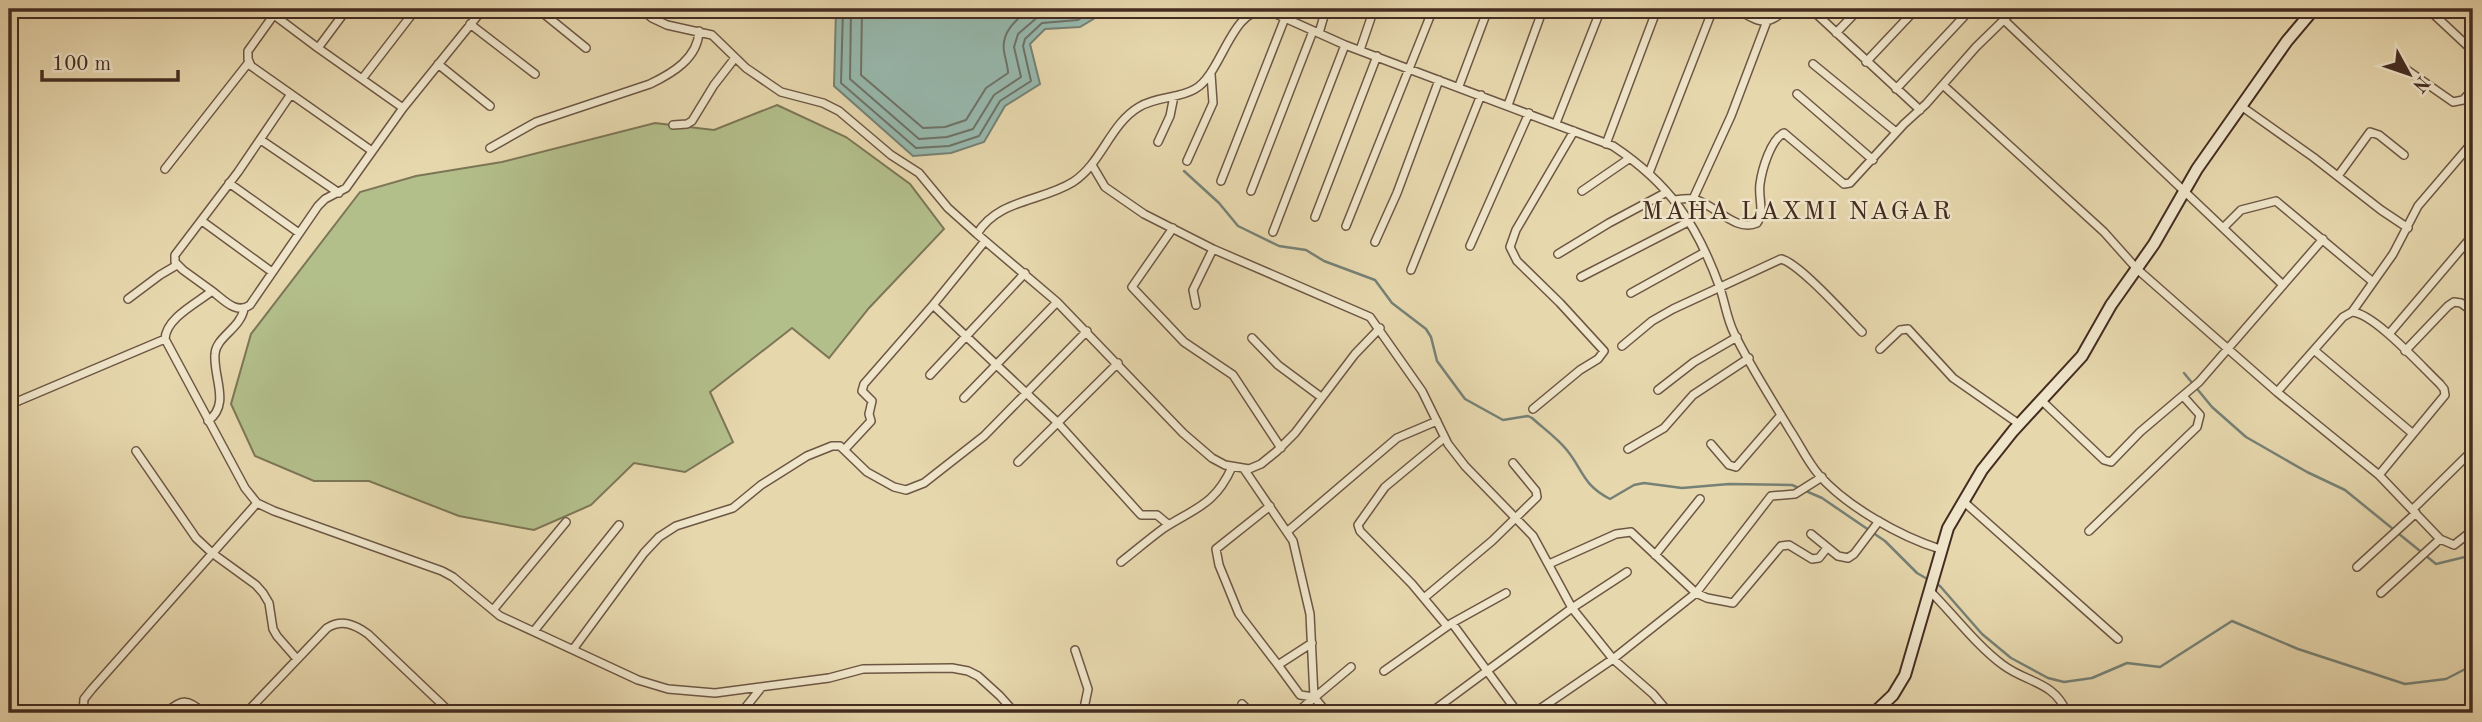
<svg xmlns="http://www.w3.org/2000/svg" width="2482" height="722" viewBox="0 0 2482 722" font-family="'Old Standard TT',serif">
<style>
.green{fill:#b3bf8b;stroke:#7c7656;stroke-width:2}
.water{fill:#97b9ae;stroke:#768176;stroke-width:2}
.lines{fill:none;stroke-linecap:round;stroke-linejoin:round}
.shore{stroke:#6e7268;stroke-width:2}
.stream{stroke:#768176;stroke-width:2.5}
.street-casing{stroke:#6d5744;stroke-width:10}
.secondary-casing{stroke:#442c21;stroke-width:14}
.street{stroke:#efe5ca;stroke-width:7}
.secondary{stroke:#efe5ca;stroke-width:10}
.labels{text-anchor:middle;stroke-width:5;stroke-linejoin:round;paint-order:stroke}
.neighbourhood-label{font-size:26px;letter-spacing:2px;fill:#442c21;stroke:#efe5ca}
</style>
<rect width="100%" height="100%" fill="#e7d7ad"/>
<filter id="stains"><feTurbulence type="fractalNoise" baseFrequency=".00286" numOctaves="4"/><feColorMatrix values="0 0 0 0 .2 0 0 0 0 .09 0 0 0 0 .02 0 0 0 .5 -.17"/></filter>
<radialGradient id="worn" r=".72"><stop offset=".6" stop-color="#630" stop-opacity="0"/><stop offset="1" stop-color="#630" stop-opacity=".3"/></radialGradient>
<path class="green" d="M777,105L846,137L910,184L944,229L869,308L829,358L792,328L710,392L733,442L685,472L634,463L591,505L534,530L459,516L369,481H314L255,456L231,404L251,334L360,192L416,176L502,162L655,123L714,130Z"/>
<path class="water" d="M836,9H1110L1080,27L1045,29L1030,44L1040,84L1005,106L984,142L951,153L913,156L834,86Z"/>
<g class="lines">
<path class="shore" d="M843,9L841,83L916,148L949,146L979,136L1000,101L1031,81L1023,46L1025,39L1042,23L1078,20L1096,9
M851,9L850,79L919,139L947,137L973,129L994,95L1021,77L1014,47L1018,34L1040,15L1075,11L1080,9
M862,9L861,75L923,128L945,127L966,120L986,88L1008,73C1008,66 1005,59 1004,51C1001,32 1016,20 1029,9"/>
<path class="stream" d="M1184,171L1219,203L1238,226L1279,246L1306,250L1324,261L1375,280L1392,303L1426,329L1431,337L1437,361L1465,399L1503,420L1528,416L1532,418C1543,428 1556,437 1566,449C1583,469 1582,485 1610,499L1634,485L1644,483L1682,488L1729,484L1792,485L1822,498L1885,541L1917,573L1929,580
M2184,373L2212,407L2246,437L2307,472L2345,490L2436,564L2473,555
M1935,583L1940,586L1982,634L2011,658L2048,678L2064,682L2092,678L2127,663L2160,667L2232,621L2298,649L2405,684L2446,679L2473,665"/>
<g class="street-casing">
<path id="street" d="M278,9L248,51V59L251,66L372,151
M483,9L403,108L346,188L325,199L318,206L250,305C236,315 223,299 212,291C197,303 166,318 165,339L245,488L257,503L274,511L442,571L453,577L500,616L638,680L668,689L715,693L829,678L863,669L952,668L968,671L978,676L1000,696L1015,713
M538,9L586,48
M641,9L652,18L667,25L712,35L746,68L781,92L823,103L839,111L891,155L919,173L948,208L977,234L1057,302L1183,433L1212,458L1225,465L1249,469L1261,464L1277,451L1295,433L1355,354L1380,328
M1738,9C1759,23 1766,27 1787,9
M1811,9L1920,110
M2428,9L2473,51
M274,15L318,48L347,9
M2004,20L2282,284
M470,24L535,74
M1319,33L1326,9
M1836,33L1859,9
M318,48L403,108
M1360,50L1374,9
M1866,62L1916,9
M2397,63L2453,102L2463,100L2473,89
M438,64L490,106
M1813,64L1896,132
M362,79L416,9
M1943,85L2104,232L2137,269L2277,392L2379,475L2440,539L2454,545L2473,530
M1459,86L1488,9
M1896,89L1971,9
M1797,94L1873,160
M1508,105L1543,9
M2241,106L2313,157L2381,210L2408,228
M1556,123L1601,9
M673,125L687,124L692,121L714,85L735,58
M261,140L339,193
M1158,142L1170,116L1174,96
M1606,144L1657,9
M490,148L536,122L650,84C673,73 698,58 699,31
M1187,161L1213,103L1211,74
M1092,165L1105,187L1144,214L1213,249L1370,317L1422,391L1448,444L1465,466L1533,536L1572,608L1430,713
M165,169L249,62
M1649,173L1713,9
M2338,176L2370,132L2379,135L2404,155
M1221,181L1285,18
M229,183L299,233
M1251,191L1313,31
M1582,191L1630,158
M1693,199L1731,116L1767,21
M1675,200C1681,199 1688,198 1693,199C1714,203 1735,233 1757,223C1765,211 1758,198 1760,184C1762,169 1771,139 1784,133L1844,184L1850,183L1904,124L1926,104L1976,47L2015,9
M1315,217L1377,56
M202,221L272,272
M1346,226L1433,9
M1173,228L1132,287L1184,342L1233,375L1281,448
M2223,228L2241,210L2276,201L2373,282
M1273,232L1345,45
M977,234C998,199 1041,202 1073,182C1102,163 1110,124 1139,107C1157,96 1178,99 1195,89C1222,74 1231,7 1267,10L1345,45L1613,146C1670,184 1697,224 1720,288C1725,303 1727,319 1734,333C1750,366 1771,398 1790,430C1800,445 1807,461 1819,475C1846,506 1901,537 1940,549
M1375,242L1397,193L1439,80
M1470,246L1529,113
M1558,254L1609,223L1667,192
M1411,270L1481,95
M1581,277L1690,221
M212,291L183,270L175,262V255L238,172L291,94
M1631,293L1705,252
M128,299L160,275L177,265
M933,305L1057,422L1141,515H1157L1169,525
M1196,305L1193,290L1213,249
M2352,312L2393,254L2418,206L2471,144
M2389,334L2473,235
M1252,338L1278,365L1321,397
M1622,346L1652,321L1673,309L1781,259C1799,263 1846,316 1862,332
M1880,349L1900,330L1908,329L1953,378L2019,424
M2314,350L2412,433
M2405,351L2448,306L2454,302L2461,303L2473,312
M930,375L1025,273
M1658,390L1694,362L1737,337
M2277,392L2343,317L2352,312C2374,313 2422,367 2440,384L2444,389L2445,395L2379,475
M964,398L1057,302
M2041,400L2104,460L2111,462L2140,432L2199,382L2323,239
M9,405L165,339
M1533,409L1580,370L1598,359L1604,351L1560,303L1517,261L1510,247L1516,230L1574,131
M208,421C231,404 213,378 215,354C216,337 240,329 244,309
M1444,438L1385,487L1358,525L1360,531L1412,584L1447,626
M1711,444L1729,465L1736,467L1781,415
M845,449L871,421L869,414L872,401L862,391L864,384L933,305L985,241
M1628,449L1664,428L1693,395L1749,358
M136,451L196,538L212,553L256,585L263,593L269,603L273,629L277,636L297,659
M1018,462L1118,363
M1244,469L1293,541L1310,614L1314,697L1327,713
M1963,501L2118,639
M1270,506L1216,549L1219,565L1239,614L1278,665
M2413,509L2473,450
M1288,531L1397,438L1437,421
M2089,531L2197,427L2200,415L2183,396
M1811,534L1838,556L1848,558L1854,554L1879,521
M1655,555L1700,499
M1121,562C1135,551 1149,539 1164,528C1195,508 1215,505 1232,467
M1549,564L1616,534L1631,532L1696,593L1707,598L1733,603L1781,546L1789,545L1812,559L1819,558L1827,548
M2357,567L2416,513
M1627,572L1572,608L1613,659L1653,694L1669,713
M1930,591C1954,615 1976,645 2003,665C2027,683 2054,681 2067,713
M2381,593L2440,539
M1424,598L1492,541L1537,497L1536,491L1513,463
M493,610L566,522
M1452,623L1518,713
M534,631L619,525
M1312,643L1278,665L1300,695L1314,697
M574,648L644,553L659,537L676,526L733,508L761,485L807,456L832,446H840L867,472L894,487L906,490L924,483L984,436L1087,331
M1075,650L1088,689L1083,713
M1384,671L1452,623L1506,593
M1242,704L1251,713
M83,713L84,699L92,689L257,503
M166,713C182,698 188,699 204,713
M246,713L327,628C342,619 354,624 368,634L451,713
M741,713L761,688
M1202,713L1204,712
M1296,713L1351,667
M1534,713L1613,659L1696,593L1771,496L1795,494L1822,477"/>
</g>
<g class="secondary-casing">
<path id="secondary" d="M1874,713L1893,695L1905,675L1948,528L1982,470L2013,431L2082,356L2111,305L2154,244L2197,169L2287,41L2314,9"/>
</g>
<use href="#street" class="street"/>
<use href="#secondary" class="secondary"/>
</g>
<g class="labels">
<g class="neighbourhood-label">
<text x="1797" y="219">MAHA LAXMI NAGAR</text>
</g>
</g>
<rect width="2482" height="722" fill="none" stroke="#e7d7ad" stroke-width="35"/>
<rect x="10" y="10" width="2461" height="701" fill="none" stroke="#442c21" stroke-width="3.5"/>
<rect x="18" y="18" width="2447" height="687" fill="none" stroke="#442c21" stroke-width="2"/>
<g transform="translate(2409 74) rotate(130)" stroke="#efe5ca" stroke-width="5" paint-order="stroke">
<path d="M0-5L12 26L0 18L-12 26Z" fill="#442c21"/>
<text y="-10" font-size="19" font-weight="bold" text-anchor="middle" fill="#442c21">N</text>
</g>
<path d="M42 70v10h136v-10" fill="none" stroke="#442c21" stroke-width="3.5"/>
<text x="52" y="70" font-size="21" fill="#442c21" stroke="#efe5ca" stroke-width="5" paint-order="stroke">100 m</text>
<rect width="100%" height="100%" filter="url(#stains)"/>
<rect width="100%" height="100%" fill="url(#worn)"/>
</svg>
